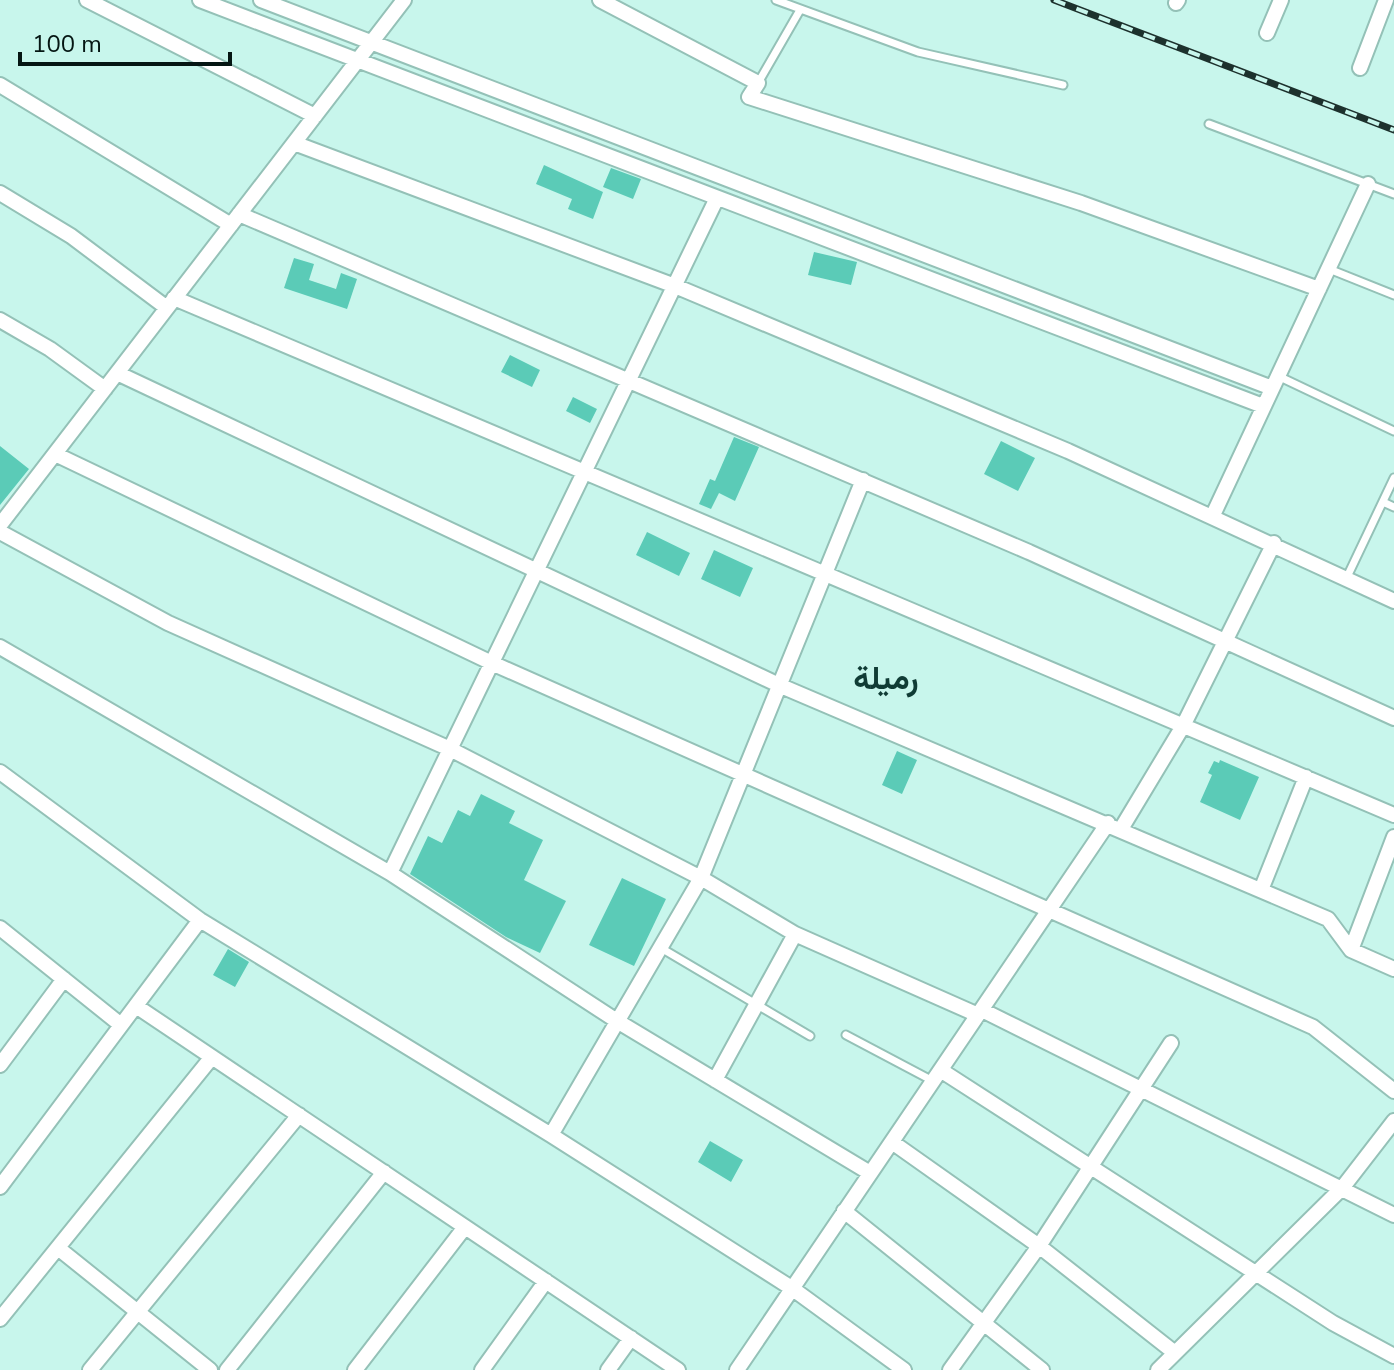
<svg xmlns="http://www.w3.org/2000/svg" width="1394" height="1370" viewBox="0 0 1394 1370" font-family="'Nunito Sans',Vazirmatn,sans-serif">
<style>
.building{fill:#5bcbb7}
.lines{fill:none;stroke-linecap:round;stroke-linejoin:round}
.service-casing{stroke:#94c1b7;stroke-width:11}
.minor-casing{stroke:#94c1b7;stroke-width:18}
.service{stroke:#fff;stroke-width:7}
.minor{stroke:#fff;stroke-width:14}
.rail-casing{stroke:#1d312d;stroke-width:7}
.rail{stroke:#c8f6ec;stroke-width:4;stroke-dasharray:12;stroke-linecap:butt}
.labels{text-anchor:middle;stroke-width:6;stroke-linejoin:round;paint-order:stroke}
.district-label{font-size:32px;font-weight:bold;fill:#103c35;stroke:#c8f6ec}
</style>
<rect width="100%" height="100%" fill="#c8f6ec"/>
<path class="building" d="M544,165L603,192L593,219L568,209L572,199L536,184Z
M611,168L641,179L633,199L603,187Z
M814,252L857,262L851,285L808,275Z
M294,258L314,264L309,280L336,289L341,273L357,279L347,309L284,288Z
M510,355L540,370L532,387L501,372Z
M573,397L597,409L590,423L566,411Z
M734,437L759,447L735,501L719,493L711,509L699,504L710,479L715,481Z
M1001,441L1035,458L1018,491L984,474Z
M0,446L29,469L0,505Z
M647,532L690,553L679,576L636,555Z
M714,550L753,568L740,597L701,579Z
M897,751L917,760L902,794L882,785Z
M1220,760L1259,777L1240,820L1200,802L1212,775L1208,773L1214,761L1219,763Z
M481,794L515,811L509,823L543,840L524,880L566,901L540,953L506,937L410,874L428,836L442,843L458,810L470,816Z
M622,878L666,899L634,966L589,945Z
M228,949L249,962L235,987L213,975Z
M710,1141L743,1160L731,1182L698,1162Z"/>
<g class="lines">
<g class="service-casing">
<path id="service" d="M776,0L918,52L1063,85
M758,83L800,10
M1209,124L1394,194
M1329,269L1394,295
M1278,376L1394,431
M1383,502L1394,507
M1347,577L1394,478
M661,948L810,1036
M846,1035L933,1081"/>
</g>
<g class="minor-casing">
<path id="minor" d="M87,0L315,116
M200,0L1263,406
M261,0L1272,388
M600,0L758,83L749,97L1081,203L1319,289
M1176,3L1178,0
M1267,33L1281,0
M1360,68L1386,0
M0,85L231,225
M294,143L675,286L1068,451L1394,601
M0,193L71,236L167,308
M239,214L1029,552L1394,718
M174,298L1394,815
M0,320L50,349L105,389
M117,373L781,686L1328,919L1351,950L1394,969
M55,454L494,664L1313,1027L1394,1091
M1213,515L1368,184
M0,525L404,0
M0,532L168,623L450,749L701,878L795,934L978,1015
M0,647L390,873L617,1021L870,1173
M0,772L200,920L551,1135L793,1289L904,1370
M1121,829L1183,726L1274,543
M390,873L716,200
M1261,890L1306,777
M0,928L121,1025
M1351,950L1394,837
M136,1006L678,1370
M982,1010L1394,1215
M0,1065L64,979
M942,1071L1333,1323L1394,1356
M715,1080L795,934
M551,1135L701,878L863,480
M892,1142L1039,1246L1175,1353
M0,1187L200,920
M844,1211L1042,1370
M58,1248L210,1370
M0,1319L212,1057
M90,1370L299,1115
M227,1370L384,1172
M355,1370L465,1227
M482,1370L546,1281
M608,1370L631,1338
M737,1370L1108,823
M950,1370L1039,1246L1171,1043
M1158,1370L1343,1187L1394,1121"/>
</g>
<use href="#service" class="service"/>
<use href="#minor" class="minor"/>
<g class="rail-casing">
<path id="rail" d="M1054,0L1394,130"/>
</g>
<use href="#rail" class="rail"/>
</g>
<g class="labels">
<g class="district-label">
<text x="886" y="689">رميلة</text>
</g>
</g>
<path d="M20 52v12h210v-12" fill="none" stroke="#051613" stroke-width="4"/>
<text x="32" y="52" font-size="24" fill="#051613" stroke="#c8f6ec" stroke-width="6" paint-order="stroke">100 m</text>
</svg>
